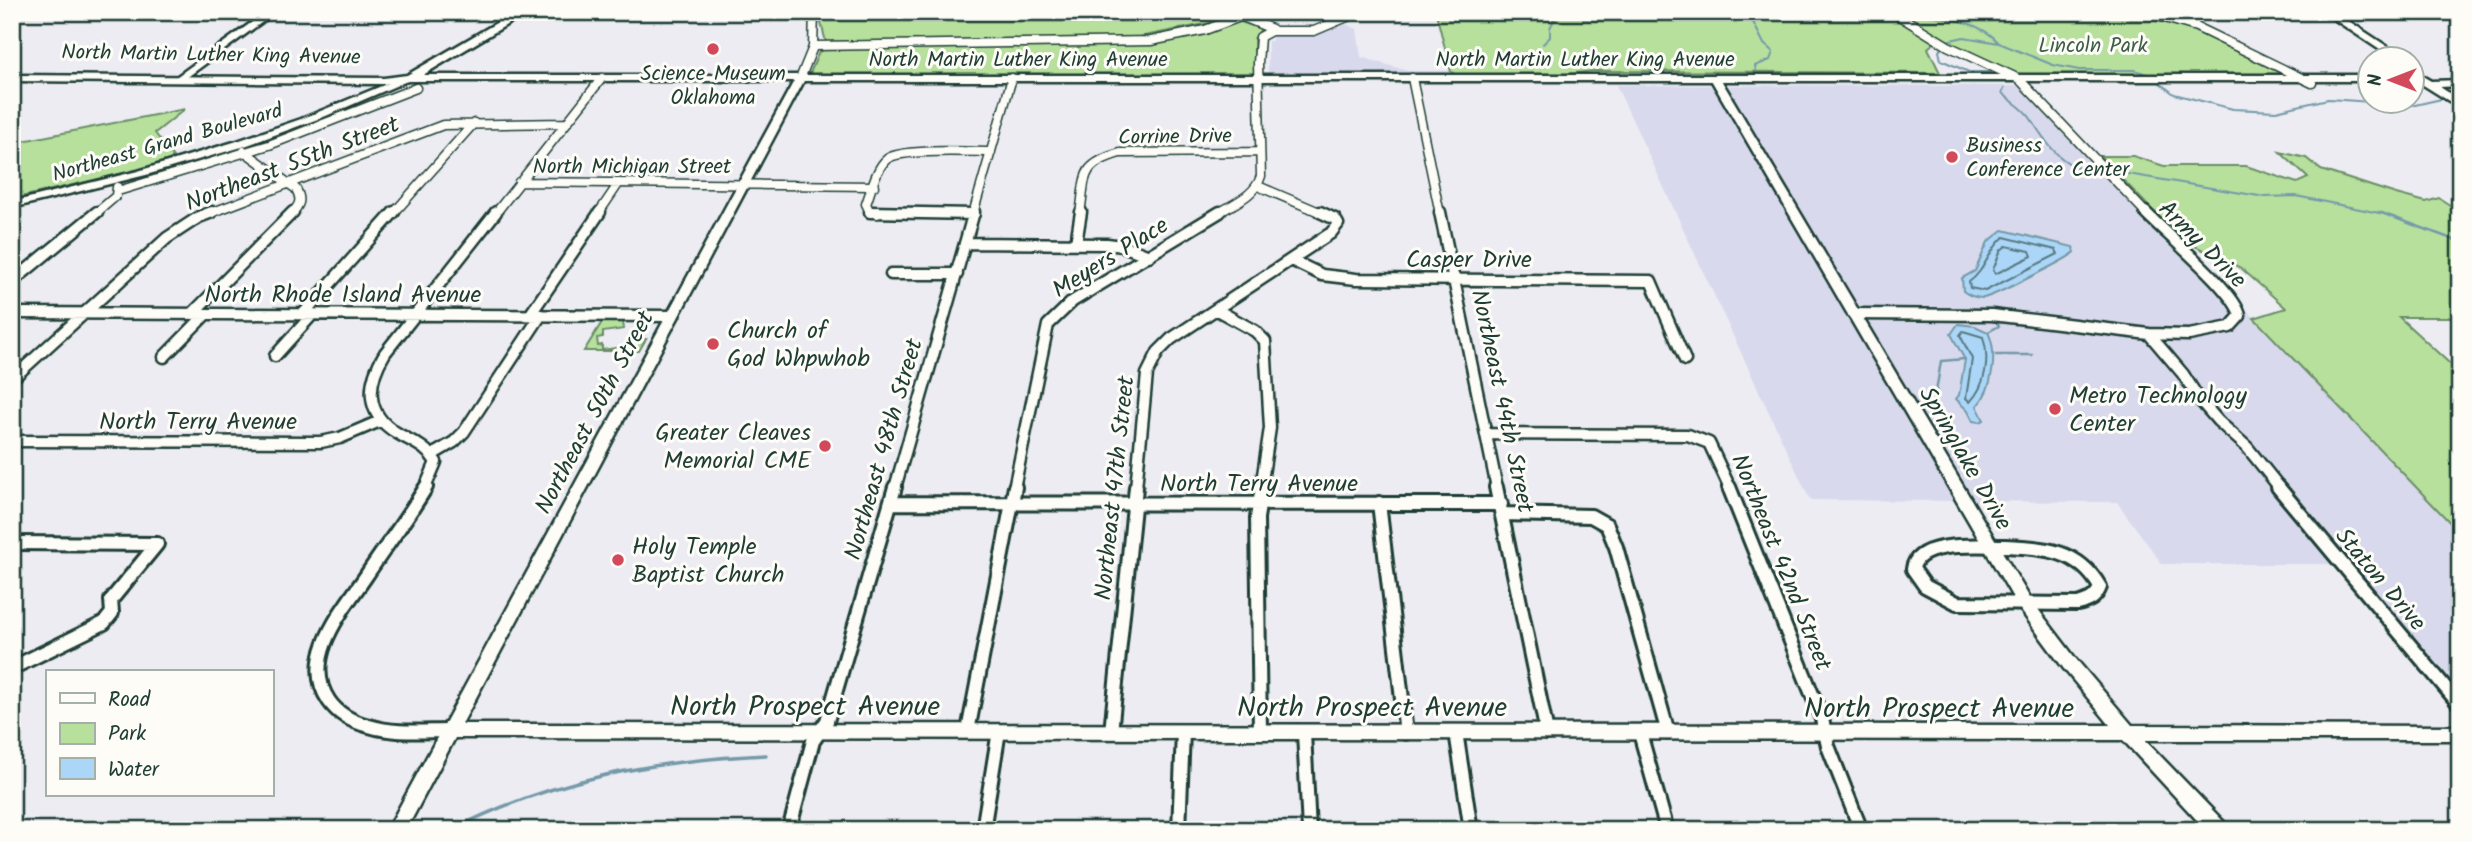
<svg xmlns="http://www.w3.org/2000/svg" width="2472" height="842" viewBox="0 0 2472 842" font-family="Kalam,sans-serif">
<style>
.built{fill:#d8d9ec}
.green{fill:#b6e09c;stroke:#6a8e68;stroke-width:2}
.water{fill:#acd6f7;stroke:#7499a9;stroke-width:2}
.lines{fill:none;stroke-linecap:round;stroke-linejoin:round}
.shore{stroke:#577a82;stroke-width:2}
.stream-far2{stroke:#7499a9;stroke-width:2}
.stream-far1{stroke:#7499a9;stroke-width:2.5}
.stream{stroke:#7499a9;stroke-width:3.5}
.minor-far2-casing{stroke:#1f3d34;stroke-width:11}
.minor-far1-casing{stroke:#1f3d34;stroke-width:15}
.minor-casing{stroke:#1f3d34;stroke-width:18}
.tertiary-casing{stroke:#1f3d34;stroke-width:5}
.secondary-casing{stroke:#1f3d34;stroke-width:5}
.minor-far2{stroke:#fdfcf7;stroke-width:8}
.minor-far1{stroke:#fdfcf7;stroke-width:10}
.minor{stroke:#fdfcf7;stroke-width:12}
.tertiary{fill:#fdfcf7;fill-rule:evenodd}
.secondary{fill:#fdfcf7;fill-rule:evenodd}
.poi-dot{fill:#d1495b;stroke:#fdfcf7;stroke-width:2.5}
.labels{text-anchor:middle;stroke-width:6;stroke-linejoin:round;paint-order:stroke}
.far-park-label{font-size:21px;fill:#3d5e49;stroke:#fdfcf7}
.far-street-label{font-size:21px;fill:#1f3d34;stroke:#fdfcf7}
.far-poi-label{font-size:21px;fill:#1f3d34;stroke:#fdfcf7}
.street-label{font-size:24px;fill:#1f3d34;stroke:#fdfcf7}
.poi-label{font-size:24px;fill:#1f3d34;stroke:#fdfcf7;text-anchor:start}
.near-street-label{font-size:28px;fill:#1f3d34;stroke:#fdfcf7}
</style>
<rect width="100%" height="100%" fill="#ececf2"/>
<filter id="ink" filterUnits="userSpaceOnUse"><feTurbulence type="fractalNoise" baseFrequency=".0143" numOctaves="2"/><feDisplacementMap in="SourceGraphic" scale="14" xChannelSelector="R" yChannelSelector="G"/><feConvolveMatrix kernelMatrix="1 2 1 2 8 2 1 2 1" color-interpolation-filters="sRGB"/></filter>
<g filter="url(#ink)">
<path class="built" d="M1346,24L1357,29L1361,57L1408,71H1450L1449,74L1268,72V41H1272V36H1313L1329,27Z
M1616,85L2033,86L2460,533V695L2348,564H2162L2117,502L1810,500Z"/>
<path class="green" d="M818,12H1219L1215,22L1134,38L826,42Z
M1476,12H1887L1935,42L1928,48L1940,73L1594,71L1557,75L1455,74L1451,72L1436,13Z
M1896,12H2137L2199,31L2291,76L2026,77L1959,50Z
M1238,21L1261,29L1254,39L1255,73L1250,75H814L810,73L819,52L824,49L1144,44Z
M185,109L155,133L176,161L12,199V143Z
M2280,152L2306,158L2321,170L2396,194L2426,202L2439,198L2459,211L2460,317H2399L2460,373V533L2254,318L2286,308L2241,268L2180,239L2100,156H2133L2164,166H2246L2297,183L2308,178Z
M602,322H623L624,329L603,332V337L597,338L598,346L602,345V350L631,346L632,339H646L639,351H584Z"/>
<path class="water" d="M2003,230L2073,247L2075,252C2070,258 1990,298 1983,298C1976,298 1968,295 1963,291L1962,278L1975,271L1988,242Z
M1958,324L1975,326L1988,332C1998,353 1993,389 1977,406L1984,420L1980,422L1973,421L1968,411L1956,399L1959,395L1965,360L1951,334Z"/>
<g class="lines">
<path class="shore" d="M2004,237L2056,250L2058,254L1985,291L1970,288L1969,282C1986,270 1988,250 2004,237Z
M2006,246L2030,251L2032,256L1995,274L1993,270L2001,250Z
M1963,331L1983,337C1990,359 1986,385 1970,402L1966,398L1972,359L1960,335Z"/>
<path class="stream-far2" d="M1748,12L1764,44L1773,52L1770,60L1755,66L1756,71
M1907,12C1937,17 1978,18 1999,43
M1946,41L1964,37L1999,43L2053,65L2079,70H2135L2150,75L2174,94L2233,109L2276,111L2328,99L2415,105L2446,98
M1543,44L1550,37V28L1558,12
M1943,47L1939,51L1941,60L1969,72H1989L1992,75
M2004,89L2002,93C2011,101 2025,109 2031,119C2050,148 2065,173 2103,171
M2110,171L2265,197L2296,196L2384,214"/>
<path class="stream-far1" d="M2379,212L2460,242
M1988,332L1999,326L1994,318
M1996,355H2032
M1936,392L1941,361L1965,359"/>
<path class="stream" d="M452,830C551,779 656,760 766,755"/>
<g class="minor-far2-casing">
<path id="minor-far2" d="M1231,12L1272,29
M1893,12L1948,46L2019,79L2147,214
M2144,12L2196,27
M2186,12L2196,27L2312,83
M815,46L1151,41L1205,30L1240,17
M1412,78L1440,214
M800,79L813,47L814,12
M244,151L296,189C302,200 300,205 291,214
M519,182L874,186
M1258,186L1324,214
M118,191L269,145L416,88
M95,214L116,196L117,187
M208,214L443,125L566,123
M393,214L474,123
M495,214L602,78
M598,214L619,183
M877,214L870,212L866,204C871,191 876,168 887,159C899,148 971,152 991,152
M973,214L1012,78
M1080,214C1086,176 1079,165 1120,153L1260,152
M1217,214C1234,203 1255,196 1261,176L1258,63L1260,37L1271,31H1314L1359,12"/>
</g>
<g class="minor-far1-casing">
<path id="minor-far1" d="M870,212L974,214
M1440,212L1497,488
M965,243L1107,244L1123,246L1149,256
M1076,243L1081,212
M1291,260L1322,275L1356,279L1651,281L1685,360
M891,274H957
M12,282L97,212
M1217,310L1255,331L1265,341L1270,428L1261,488
M12,313L673,316
M192,314L293,212
M303,314L394,212
M1853,314L1992,315L2149,334L2189,335L2230,327L2240,316C2237,293 2165,233 2145,212
M530,315L600,212
M2149,334L2183,374L2199,399L2218,421L2247,447L2280,488
M275,356L312,315
M164,357L206,314
M12,379L167,238L199,217L212,212
M1487,434L1688,435L1709,443L1730,488
M12,441L321,442L340,438L380,421
M432,455L454,442L464,432L541,315
M425,488L436,462C426,446 412,442 397,433C364,414 367,382 385,353L496,212
M895,488L974,212
M1014,488L1048,325L1073,301L1220,212
M1136,488L1147,374L1158,352L1171,339L1331,233L1338,224L1335,219L1320,212"/>
</g>
<g class="minor-casing">
<path id="minor" d="M426,487C408,517 386,546 366,576C343,610 300,659 329,701C338,714 353,722 369,726C395,734 422,731 449,731
M1496,487L1547,733
M1729,487L1822,719L1828,746L1861,830
M2278,487L2460,705
M891,503L1501,504
M1379,503L1406,733
M1503,514L1591,516L1607,525L1616,547L1668,733
M12,543L157,544
M2003,546C2044,548 2078,549 2100,587C2096,598 2089,601 2078,604L1957,603L1925,586L1913,569C1916,540 1980,546 2003,546Z
M12,668L104,623L112,613L111,600L157,544
M968,731L1015,487
M1111,732L1136,487
M1260,732L1257,518L1262,487
M1456,732L1471,830
M1304,733L1309,830
M1640,733L1667,830
M789,830L813,741L827,721L895,487
M983,830L999,731
M1179,830L1183,732"/>
</g>
<g class="tertiary-casing">
<path id="tertiary" d="M266,12H276L182,81H176V77Z
M1715,75L1720,78L2031,600L2076,659L2132,725L2460,726V740H2145L2226,824L2228,830H2206L2123,740L455,738L406,830H387L795,79L800,76L805,79L462,724L2110,725L2064,669L2019,608L1710,78Z
M406,76L414,78L326,116L242,147L146,175L12,208V202L138,171L234,142L301,119Z"/>
</g>
<g class="secondary-casing">
<path id="secondary" d="M515,12H528L423,75H2370V81H409L384,84L12,81V75L384,78L407,75Z
M2323,12H2335L2408,60H2395Z
M2412,70L2431,81L2460,80V86L2440,87L2460,100V108L2412,78Z"/>
</g>
<use href="#minor-far2" class="minor-far2"/>
<use href="#minor-far1" class="minor-far1"/>
<use href="#minor" class="minor"/>
<use href="#tertiary" class="tertiary"/>
<use href="#secondary" class="secondary"/>
</g>
</g>
<g class="poi-dot">
<circle cx="713" cy="49" r="7"/>
<circle cx="1952" cy="157" r="7"/>
<circle cx="713" cy="344" r="7"/>
<circle cx="2055" cy="409" r="7"/>
<circle cx="825" cy="446" r="7"/>
<circle cx="618" cy="560" r="7"/>
</g>
<g class="labels">
<g class="far-park-label">
<text x="2093" y="52">Lincoln Park</text>
</g>
<g class="far-street-label">
<text transform="translate(211 54) rotate(1)" y="7">North Martin Luther King Avenue</text>
<text x="1018" y="66">North Martin Luther King Avenue</text>
<text x="1585" y="66">North Martin Luther King Avenue</text>
<text transform="translate(1175 136) rotate(-1)" y="7">Corrine Drive</text>
<text transform="translate(167 142) rotate(-16)" y="7">Northeast Grand Boulevard</text>
<text x="632" y="173">North Michigan Street</text>
</g>
<g class="far-poi-label">
<text x="713" y="80">Science Museum<tspan x="713" dy="24">Oklahoma</tspan></text>
<text x="1966" y="152" text-anchor="start">Business<tspan x="1966" dy="24">Conference Center</tspan></text>
</g>
<g class="street-label">
<text transform="translate(292 163) rotate(-21)" y="8">Northeast 55th Street</text>
<text transform="translate(2203 244) rotate(45)" y="8">Army Drive</text>
<text transform="translate(1110 257) rotate(-32)" y="8">Meyers Place</text>
<text x="1469" y="267">Casper Drive</text>
<text x="343" y="302">North Rhode Island Avenue</text>
<text transform="translate(1503 401) rotate(78)" y="8">Northeast 44th Street</text>
<text transform="translate(594 412) rotate(-62)" y="8">Northeast 50th Street</text>
<text x="198" y="429">North Terry Avenue</text>
<text transform="translate(883 449) rotate(-74)" y="8">Northeast 48th Street</text>
<text transform="translate(1966 458) rotate(60)" y="8">Springlake Drive</text>
<text x="1259" y="491">North Terry Avenue</text>
<text transform="translate(1114 488) rotate(-84)" y="8">Northeast 47th Street</text>
<text transform="translate(1782 562) rotate(68)" y="8">Northeast 42nd Street</text>
<text transform="translate(2381 579) rotate(50)" y="8">Staton Drive</text>
</g>
<g class="poi-label">
<text x="727" y="338">Church of<tspan x="727" dy="28">God Whpwhob</tspan></text>
<text x="2069" y="403">Metro Technology<tspan x="2069" dy="28">Center</tspan></text>
<text x="811" y="440" text-anchor="end">Greater Cleaves<tspan x="811" dy="28">Memorial CME</tspan></text>
<text x="632" y="554">Holy Temple<tspan x="632" dy="28">Baptist Church</tspan></text>
</g>
<g class="near-street-label">
<text x="805" y="715">North Prospect Avenue</text>
<text x="1372" y="716">North Prospect Avenue</text>
<text x="1939" y="717">North Prospect Avenue</text>
</g>
</g>
<rect width="2472" height="842" fill="none" stroke="#fdfcf7" stroke-width="42"/>
<rect x="21" y="21" width="2430" height="800" fill="none" stroke="#1f3d34" stroke-width="2.5" filter="url(#ink)"/>
<rect x="46" y="670" width="228" height="126" fill="#fdfcf7" stroke="#a4b0a9" stroke-width="2"/>
<rect x="60" y="693" width="35" height="10" fill="#fdfcf7" stroke="#a4b0a9" stroke-width="2"/>
<text x="108" y="706" font-size="21" fill="#1f3d34">Road</text>
<rect x="60" y="723" width="35" height="21" fill="#b6e09c" stroke="#a4b0a9" stroke-width="2"/>
<text x="108" y="740" font-size="21" fill="#1f3d34">Park</text>
<rect x="60" y="758" width="35" height="21" fill="#acd6f7" stroke="#a4b0a9" stroke-width="2"/>
<text x="108" y="776" font-size="21" fill="#1f3d34">Water</text>
<g transform="translate(2391 80) rotate(270)"><circle r="33" fill="#fdfcf7" stroke="#a4b0a9" stroke-width="2"/>
<path d="M0-5L12 26L0 18L-12 26Z" fill="#d1495b"/>
<text y="-10" font-size="19" font-weight="bold" text-anchor="middle" fill="#1f3d34">N</text>
</g>
</svg>
